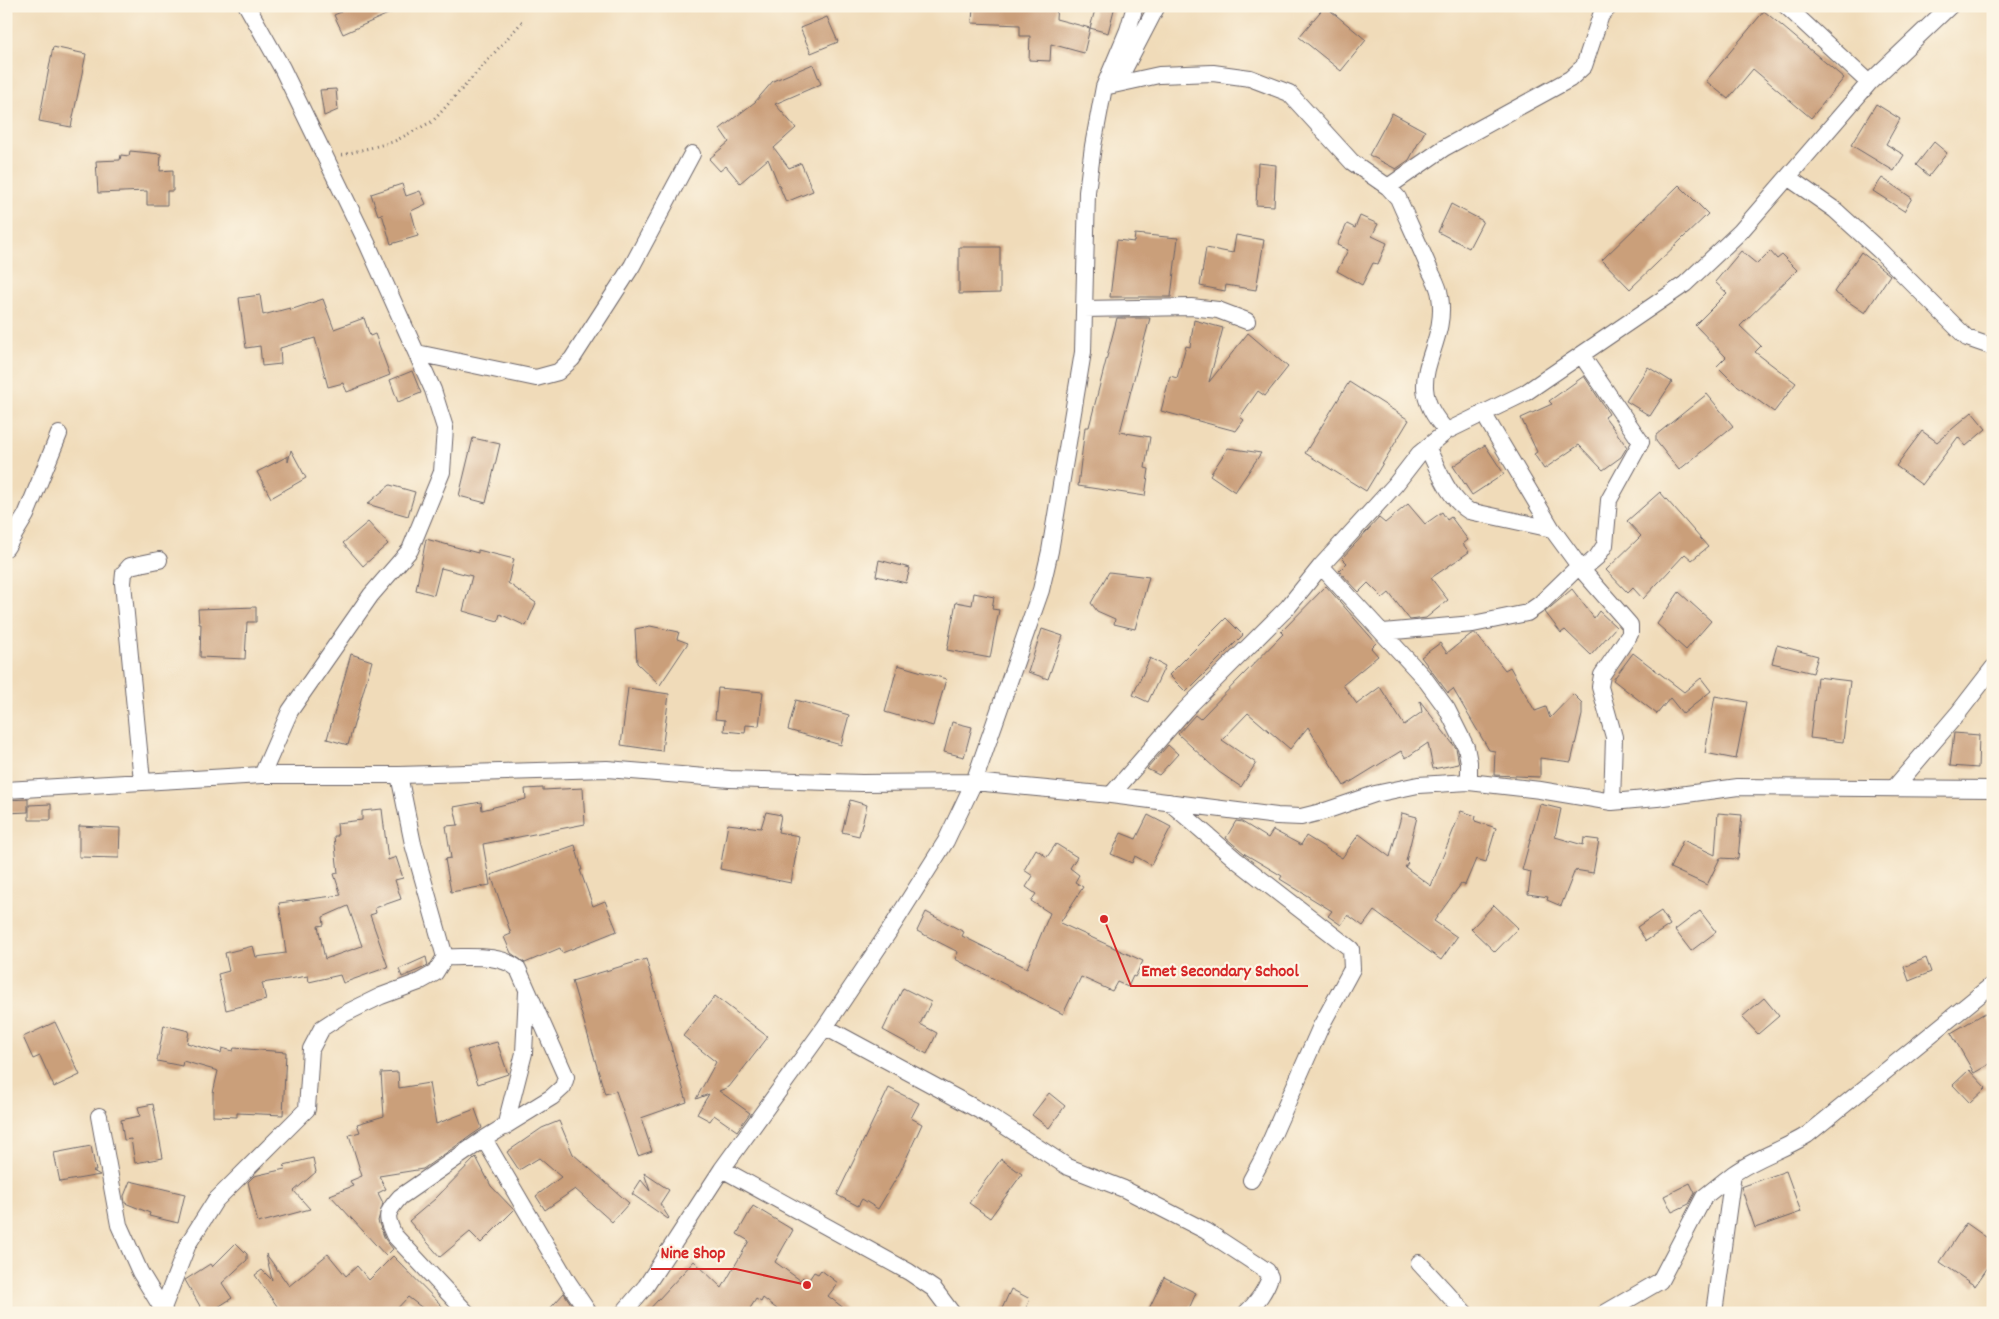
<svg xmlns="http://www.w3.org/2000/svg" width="1999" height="1319" viewBox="0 0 1999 1319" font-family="Dekko,sans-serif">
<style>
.building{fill:#ca9f7a;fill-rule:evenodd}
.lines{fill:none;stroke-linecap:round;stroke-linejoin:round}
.street-casing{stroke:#6a6367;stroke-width:18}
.path{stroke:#6a6367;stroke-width:3;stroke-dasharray:1 4;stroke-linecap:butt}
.street{stroke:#fff;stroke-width:16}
.leader{fill:none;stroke:#d62828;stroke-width:2}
.callout-dot{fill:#d62828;stroke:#fcf5e5;stroke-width:2}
.callout-label{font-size:18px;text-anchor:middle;font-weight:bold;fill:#d62828;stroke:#fcf5e5;stroke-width:4.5;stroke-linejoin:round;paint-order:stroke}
</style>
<rect width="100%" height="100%" fill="#fcf5e5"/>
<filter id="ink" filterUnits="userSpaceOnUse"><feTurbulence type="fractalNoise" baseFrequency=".02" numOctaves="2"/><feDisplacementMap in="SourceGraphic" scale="10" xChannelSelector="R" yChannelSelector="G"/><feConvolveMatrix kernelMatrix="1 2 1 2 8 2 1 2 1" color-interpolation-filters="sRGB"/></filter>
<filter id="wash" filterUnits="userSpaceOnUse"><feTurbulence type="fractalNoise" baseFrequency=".0096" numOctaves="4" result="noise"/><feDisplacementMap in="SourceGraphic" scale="20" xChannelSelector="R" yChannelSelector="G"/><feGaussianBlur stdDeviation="1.12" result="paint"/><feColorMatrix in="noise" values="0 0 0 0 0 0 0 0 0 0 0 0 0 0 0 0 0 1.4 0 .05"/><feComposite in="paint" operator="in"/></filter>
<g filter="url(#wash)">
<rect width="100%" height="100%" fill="#f0dbb9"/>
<g id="blocks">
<path class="building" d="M339,6H406L343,34L334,15L341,12Z
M973,6H1057L1056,19L1090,28L1084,53L1051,44L1050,61L1029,60L1030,36H1020V25L972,23Z
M1096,6H1115L1108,33L1090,28Z
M1325,6L1366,40L1341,71L1299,37Z
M1764,11L1844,78L1811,118L1753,69L1728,99L1706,81Z
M827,17L838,42L811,53L800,28Z
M53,47L86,54L71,127L39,121Z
M813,64L821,84L775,104L796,128L774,148L789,168L801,163L813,191L786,202L768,159L740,183L726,166L720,171L709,159L729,142L720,129L755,102L773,81Z
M336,89L338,110L324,116L320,90Z
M1876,104L1900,119L1886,144L1904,155L1894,171L1851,145Z
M1392,113L1425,131L1409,160L1396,169L1369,155Z
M1934,142L1947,153L1929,176L1916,165Z
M130,151L161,154L160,171L173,170V191H167V205H147V191L98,193L96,161L120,160L121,155L129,156Z
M1258,163L1276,165L1274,206L1256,205Z
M1882,178L1912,198L1904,211L1873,191Z
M402,184L406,196L420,191L426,204L411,211L418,236L391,244L382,214L378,215L371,194Z
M1679,185L1708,214L1630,289L1602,260Z
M1451,204L1483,221L1469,248L1438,232Z
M1360,216L1378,224L1372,236L1387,243L1378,264L1373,263L1362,285L1337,271L1348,250L1337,245L1347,224L1355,228Z
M1135,234L1178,238L1171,297H1110L1117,240L1134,242Z
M1236,235L1264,240L1256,290L1226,285L1225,291L1200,286L1206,248L1233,253Z
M959,247H1000V293L959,294Z
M1741,251L1757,264L1770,251L1777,259L1782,255L1797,270L1740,326L1761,346L1755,352L1796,383L1774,412L1734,383L1717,366L1726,357L1695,325L1727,293L1715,282Z
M1861,252L1890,275L1865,313L1834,292Z
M260,295L263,315L290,308V310L323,299L334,329L364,318L370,336L375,334L390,375L347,392L343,383L328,387L315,338L280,348L281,364L262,366L260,346L246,348L239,298Z
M1117,318H1150L1120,432L1150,437L1145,468L1149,469L1145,496L1078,486L1085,427H1089Z
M1194,320L1223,328L1209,382L1248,333L1288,367L1265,396L1258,391L1240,417L1244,420L1236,431L1161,411L1170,376L1177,378L1186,346L1190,347Z
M1648,367L1672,382L1650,416L1626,401Z
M412,371L421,393L398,402L390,380Z
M1584,376L1609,414L1605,417L1627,447L1621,457L1603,470L1579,445L1544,469L1534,454L1537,452L1521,418L1552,404L1549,401Z
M1349,382L1409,420L1366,491L1305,453Z
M1707,394L1733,426L1679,470L1656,441V435Z
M1972,412L1986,429L1966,446L1958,437L1922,485L1896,466L1922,431L1937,442Z
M473,438L500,444L486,503L459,496Z
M1485,445L1504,474L1472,495L1453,466Z
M1228,448L1261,453L1235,492L1210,475Z
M291,450L306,478L271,498L257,472L288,456V462Z
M390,485L415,492L408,516L367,504Z
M1660,492L1708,547L1692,560L1685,554L1643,599L1633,588L1628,593L1606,570L1641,536L1627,521Z
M1408,504L1425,524L1442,512L1447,520L1451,517L1468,540L1463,544L1469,552L1431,578L1448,600L1426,618L1410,620L1389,593L1383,598L1368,583L1359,592L1339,571L1347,563L1342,558L1379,518L1385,523Z
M368,522L388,544L363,566L343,543Z
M426,539L478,553V550L514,559L508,583L536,603L526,626L500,614L498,621L463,611L472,576L441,568L434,595L416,590Z
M879,560L910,568L906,583L876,576Z
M1109,572L1149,577L1135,629L1114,624L1115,619L1097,611L1091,603Z
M1326,586L1376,643L1371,648L1378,656L1343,685L1357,704L1380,687L1404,725L1422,712L1420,701L1456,748L1459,764L1433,769L1428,743L1406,758L1401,751L1344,786L1308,727L1290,749L1248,713L1222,740L1256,763L1241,787L1219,772L1178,734L1195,715L1200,719L1283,634L1281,632Z
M1572,589L1594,618L1599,611L1616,627L1591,655L1565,630L1561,633L1545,612Z
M1679,592L1711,621L1686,650L1657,624Z
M974,593L994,597L992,609L999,610L990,658L947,650L956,602L972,605Z
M256,607V622H247L245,659L200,657L201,624H199L198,609Z
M1226,618L1243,635L1186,692L1169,675Z
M650,626L679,632L677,639L688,643L660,685L637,663L635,629Z
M1042,629L1063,636L1048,679L1028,672Z
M1471,634H1476L1505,670L1510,667L1535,711L1546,707L1550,718L1573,694L1582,703V715L1571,762L1540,758V777L1494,775L1495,751L1489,750L1453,689L1448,693L1421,657L1440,643L1447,653Z
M1777,645L1818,656L1813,673L1772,663Z
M1633,653L1684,692L1701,678L1711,691L1683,714L1670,698L1657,714L1613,680Z
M351,654L372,661L348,745L327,739Z
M1150,658L1165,666L1148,702L1133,695Z
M898,665L946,679L933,726L885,712Z
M1817,677L1850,681L1843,742L1810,738Z
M628,688L669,694L662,751L621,745Z
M718,688L763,692L759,726L746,725L745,733L724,731L725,720L715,719Z
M1715,696L1747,702L1736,759L1705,753Z
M796,700L849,715L841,745L788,730Z
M952,722L972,727L964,757L944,752Z
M1954,733L1979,735L1978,768L1950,766Z
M1168,745L1178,754L1159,775L1147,769Z
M543,788V790L583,788L585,824L483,844L490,885L451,892L445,859L451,858L446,826L458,825L454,807L481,802L482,810L526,799L525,789Z
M28,799V812L6,813V800Z
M850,800L867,805L859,836L842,832Z
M51,804V820H29V805Z
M1540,804L1561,809L1555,837L1583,845L1584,838L1599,840L1593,873L1575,870L1561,906L1547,900L1548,897L1528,894L1531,872L1522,870Z
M382,809L388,860L396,857L403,878L395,880L401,899L375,908L376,913L370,915L388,967L343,983L340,975L309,982L308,976L262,983L266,1000L226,1010L218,974L229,971L225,953L253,946L256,957L286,953L279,903L341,895L334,874L338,873L334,836H338L337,823L362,820V811ZM348,906L362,946L325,959L318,926L324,925L323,917Z
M1461,811L1476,816L1475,821L1496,828L1486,862L1476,859L1465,885L1461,884L1434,921L1457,937L1441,960L1374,911L1363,926L1348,915L1341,925L1328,916L1332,911L1280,879L1282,876L1245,854L1226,838L1236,821L1242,822L1268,838L1273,830L1301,845L1306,836L1342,858L1359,834L1390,857L1402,813L1417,817L1406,861L1408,863L1405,867L1431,886Z
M766,812L781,815L778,832L799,836L791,883L720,869L728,824L761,828Z
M1718,813L1742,815L1738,859L1720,858L1707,885L1670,868L1683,840L1715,855Z
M1148,815L1171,827L1151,865L1135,856L1132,863L1111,854L1121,833L1136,839Z
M79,826L120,828L119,858L79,857Z
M1056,844L1077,857L1070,868L1079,875L1075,882L1083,887L1060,923L1143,961L1135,977L1133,976L1128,987L1117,982L1112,991L1081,977L1063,1014L955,959L958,952L917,931L926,912L964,932L962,936L1027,968L1050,913L1031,901L1036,894L1026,887L1033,876L1024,870L1036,849L1047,857Z
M575,845L582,870H580L593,906L605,901L617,931L562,953L560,948L525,963L511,953L504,937L511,934L491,875Z
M1494,905L1518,928L1495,952L1471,929Z
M1661,911L1670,925L1646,941L1637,927Z
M1700,911L1716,932L1691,951L1675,930Z
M426,957L428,966L402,977L399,969Z
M1926,958L1931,972L1909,981L1904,967Z
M646,959L687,1102L641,1118L652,1151L638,1156L616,1091L605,1094L572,981Z
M903,988L931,1002L920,1024L937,1033L927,1054L883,1030Z
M715,996L768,1037L729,1087L719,1091L750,1113L737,1131L714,1115L710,1121L697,1114L709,1094L696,1099L716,1062L683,1036Z
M1764,998L1779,1016L1758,1034L1742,1017Z
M1985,1013L1993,1027V1062L1974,1073L1951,1033Z
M55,1022L80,1075L54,1087L40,1056L33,1059L23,1037Z
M164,1025L189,1031L187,1043L221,1053L222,1048L233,1051L234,1048L286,1052L283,1115L237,1113V1117L213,1116V1093L218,1071L183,1061L182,1066L157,1061Z
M497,1042L508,1074L478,1084L467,1050Z
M1969,1070L1986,1088L1970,1103L1953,1085Z
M398,1072L399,1088L429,1083L436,1124L475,1109L482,1128L423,1169L379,1176L386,1189L378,1193L383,1203L378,1221L385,1239L393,1249L386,1256L330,1195L353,1186L350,1181L362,1176L349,1135L360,1132L357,1124L384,1116L381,1073Z
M889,1088L919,1103L911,1118L922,1124L900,1172L878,1209L862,1199L858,1206L837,1195Z
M1049,1093L1065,1106L1049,1128L1032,1115Z
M153,1104L163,1158L135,1163L131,1139L124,1140L121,1120L140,1116L138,1107Z
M559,1121L573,1154L629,1203L612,1222L575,1189L545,1210L536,1196L561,1177L539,1158L519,1170L507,1152L542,1128Z
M91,1146L96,1171H93L100,1175L60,1182L54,1153Z
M476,1157L491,1186L514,1210L481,1243L470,1232L440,1257L409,1221L435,1199Z
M313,1158L316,1172L294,1191L310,1209L258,1223L248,1182L254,1176L285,1169L284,1165Z
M1001,1159L1022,1174L990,1218L969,1203Z
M1786,1171L1801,1212L1755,1228L1741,1187Z
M644,1173L669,1190L660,1204L669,1218L668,1219L632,1194L641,1180L650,1191Z
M130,1181L185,1194L178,1223L149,1216L150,1213L125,1203L124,1196Z
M1690,1183L1695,1193L1689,1204L1672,1212L1664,1196Z
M753,1206L793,1230L775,1262L800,1280L803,1277L808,1281L814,1272L818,1274L821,1270L838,1283L828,1296L850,1313H782L763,1298L761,1302L756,1299L747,1313H646L694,1261L722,1288L749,1241L737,1234Z
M1966,1223L1993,1242V1260L1975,1286L1940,1262Z
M236,1243L247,1254V1260L222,1283L232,1298L209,1313H204L185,1280L210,1264L212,1267Z
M266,1254L289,1286L328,1254L346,1276L357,1266L369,1280L393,1256L449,1313H429L408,1297L393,1313H282L255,1275L262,1270L272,1280Z
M1164,1277L1196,1293L1187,1313H1147Z
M1011,1289L1030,1299L1024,1313H1000Z
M564,1293L577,1313H546Z"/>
</g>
</g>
<g filter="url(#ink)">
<use href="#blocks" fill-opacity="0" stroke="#6a6367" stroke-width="1"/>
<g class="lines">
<g class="street-casing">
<path id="street" d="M247,6L282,68L367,243L433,390L445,428L442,472L410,550L371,595L290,711L262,775
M1786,6L1869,83
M1117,83L1157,6
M1104,87L1159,75L1213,73L1250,78L1289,93L1352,162L1388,187L1398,198C1408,221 1419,244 1429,268C1433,277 1439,286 1440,296C1449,351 1397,379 1447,431
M1789,178L1835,210L1879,250L1967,338L1993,347
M1388,187L1444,148L1570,79L1584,66L1601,15L1610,6
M1084,309L1191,307L1218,310L1247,321
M417,353L536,378L558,372L572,359L632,266L692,154
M1582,356L1641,442L1609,500L1605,545L1597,557L1582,570
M1483,413L1552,529L1582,570L1630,625V634L1602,675L1600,687L1614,737L1612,802
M1427,447C1439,470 1447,497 1469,511L1552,529
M6,548L26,515L59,434
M1321,566L1425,679L1447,709L1466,747L1469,762V782
M1383,632L1473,624L1527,613L1540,604L1579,566
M142,781L123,583L124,573L130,566L159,560
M1895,787L1959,712L1993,668
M6,790L262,775H399L607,769L730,779L862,783L974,782L1111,795L1277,816L1301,817L1325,811L1375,794L1418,785L1469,782L1540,790L1612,802L1657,798L1738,787L1993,789
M1111,795L1185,710L1288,607L1321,566L1395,485L1419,454L1447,431L1525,393L1685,284L1741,231L1869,83L1950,6
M1169,802L1235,859L1351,949L1352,969L1321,1026L1263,1158L1251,1180
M445,957C468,958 500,953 518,969L566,1077L563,1087L552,1097L484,1139L400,1197C386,1213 385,1216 394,1235L467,1313
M825,1027L988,1115L1068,1167L1124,1189L1206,1231L1267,1271L1270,1277C1266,1290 1256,1304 1246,1313
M99,1116L119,1225L140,1272L165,1313
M505,1127L524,1053L527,992
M484,1139L568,1282L589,1313
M722,1169L909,1272L934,1289L952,1313
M1419,1263L1465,1313
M163,1308L188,1244L215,1201L307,1109L311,1049L322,1028L342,1015L381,996L419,982L435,973L445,957L413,844L399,775
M623,1313L646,1286L722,1169L825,1027L888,933L946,841L974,782L1041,590L1050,551L1083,352L1087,192L1093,146L1104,87L1128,30L1135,6
M1605,1313L1660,1281L1704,1197L1733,1174
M1714,1313L1733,1174C1755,1158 1783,1150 1807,1135L1993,984"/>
</g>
<path class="path" d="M342,155L393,142L433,121L523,21"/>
<use href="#street" class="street"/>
</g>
</g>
<path class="leader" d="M1104 919L1131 986H1308M807 1285L736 1269H651"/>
<g class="callout-dot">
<circle cx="1104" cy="919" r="5"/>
<circle cx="807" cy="1285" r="5"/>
</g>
<g class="callout-label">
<text x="1220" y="976">Emet Secondary School</text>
<text x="693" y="1258">Nine Shop</text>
</g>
<rect width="1999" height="1319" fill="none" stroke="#fcf5e5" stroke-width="25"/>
</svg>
